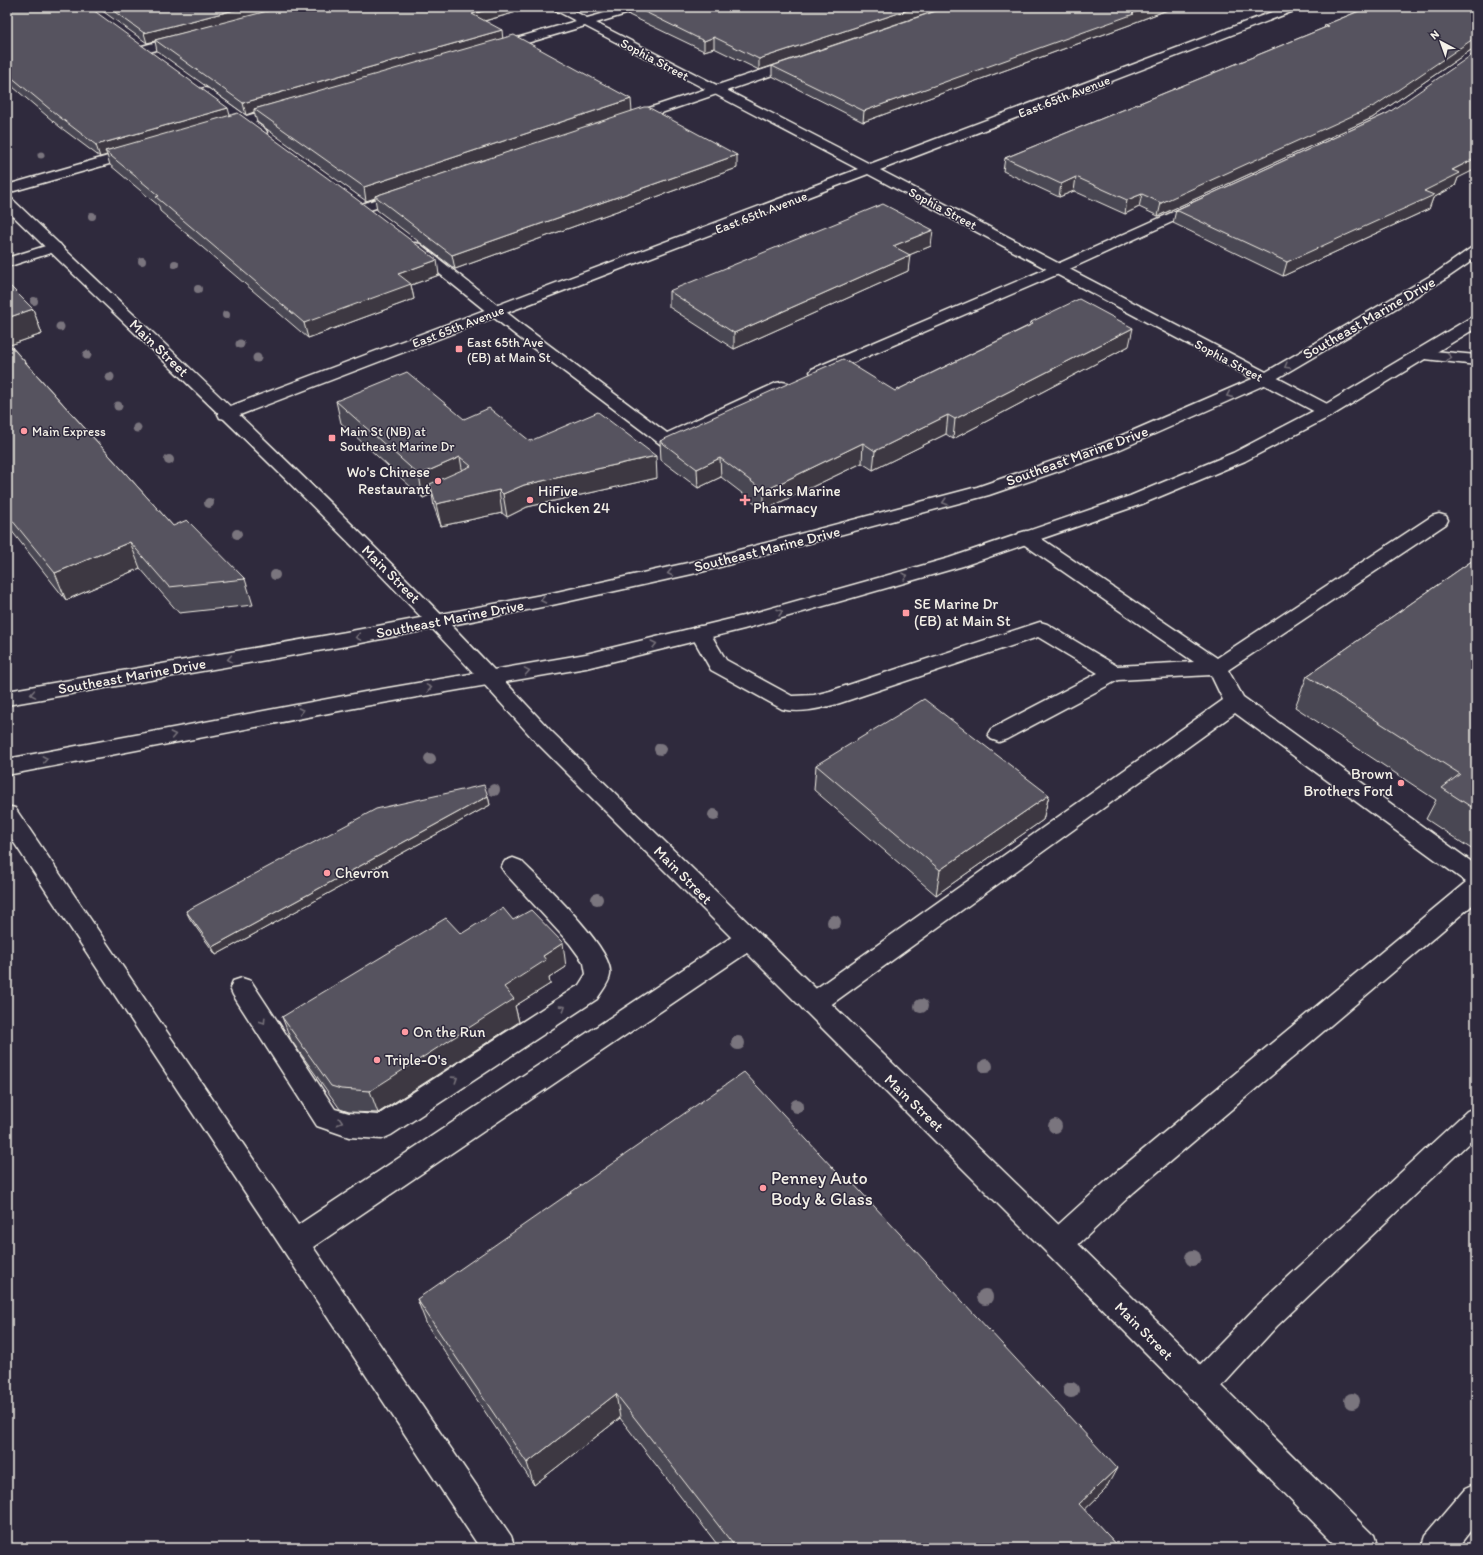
<svg xmlns="http://www.w3.org/2000/svg" width="1483" height="1555" viewBox="0 0 1483 1555" font-family="Itim,sans-serif">
<style>
.lines{fill:none;stroke-linecap:round;stroke-linejoin:round}
.service-casing{stroke:#f4f1e8;stroke-width:3}
.minor-casing{stroke:#f4f1e8;stroke-width:3}
.tertiary-casing{stroke:#f4f1e8;stroke-width:3}
.secondary-casing{stroke:#f4f1e8;stroke-width:3}
.primary-casing{stroke:#f4f1e8;stroke-width:3}
.service{fill:#2f2a3d;fill-rule:evenodd}
.minor{fill:#2f2a3d;fill-rule:evenodd}
.tertiary{fill:#2f2a3d;fill-rule:evenodd}
.secondary{fill:#2f2a3d;fill-rule:evenodd}
.primary{fill:#2f2a3d;fill-rule:evenodd}
.tree{fill:#7a757e}
.wall{fill:#4a4752;stroke:#f4f1e8}
.shaded-wall{fill:#3c3942;stroke:#f4f1e8}
.building{fill:#56525f;stroke:#f4f1e8}
.oneway{stroke:#747079}
.poi-dot{fill:#ff9aa2;stroke:#2f2a3d;stroke-width:1.5}
.labels{text-anchor:middle;stroke-width:3;stroke-linejoin:round;paint-order:stroke}
.far-street-label{font-size:13px;fill:#f4f1e8;stroke:#2f2a3d}
.far-poi-label{font-size:13px;fill:#f4f1e8;stroke:#2f2a3d;text-anchor:start}
.street-label{font-size:15px;fill:#f4f1e8;stroke:#2f2a3d}
.poi-label{font-size:15px;fill:#f4f1e8;stroke:#2f2a3d;text-anchor:start}
.near-poi-label{font-size:18px;fill:#f4f1e8;stroke:#2f2a3d;text-anchor:start}
</style>
<rect width="100%" height="100%" fill="#2f2a3d"/>
<filter id="ink" filterUnits="userSpaceOnUse"><feTurbulence type="fractalNoise" baseFrequency=".025" numOctaves="2"/><feDisplacementMap in="SourceGraphic" scale="8" xChannelSelector="R" yChannelSelector="G"/><feConvolveMatrix kernelMatrix="1 2 1 2 8 2 1 2 1" color-interpolation-filters="sRGB"/></filter>
<g filter="url(#ink)">
<g class="lines">
<g class="service-casing">
<path id="service" d="M184,35L188,37L190,39L188,41L146,53L142,52L140,49L142,46Z
M801,57L805,58L807,61L805,64L632,123H622L621,120L622,117Z
M205,88L209,89L265,129L267,132L265,135H255L201,95L199,92L201,89Z
M404,190L409,191L411,194L409,197L364,212L359,211L357,208L359,205Z
M1202,199L1207,200L1209,203L1207,206L1063,272L824,375L818,377L812,375L810,372L812,369L1053,266Z
M415,243L420,244L525,327L667,433L776,383L782,382L788,383L790,387L788,391L672,444L666,445L660,444L513,333L410,250L408,247L410,244Z
M1423,350L1476,355V365L1417,358L1415,355L1417,352Z
M1439,514L1446,516L1448,520L1446,524L1228,670L1243,697L1476,865V902L1134,1192L1068,1254L1058,1257L1048,1254L1044,1244L1048,1234L1114,1174L1466,882L1235,713L822,1011L813,1015L804,1011L800,1004L804,997L1223,700L1211,675L1118,680L1007,739L999,742L991,739L988,734L991,729L1098,673L1038,637L840,703C823,708 800,714 782,709L711,670L690,633L693,628L700,626L707,628L726,660L792,696L814,695L830,691L1040,622L1047,624L1117,666L1194,662L1019,541L1017,537L1019,533L1026,531L1033,533L1217,658L1432,516Z
M7,806L15,808L298,1225L739,932L748,929L757,932L760,939L757,946L313,1247L511,1536L515,1548H480L7,832Z
M513,858L521,861C540,880 615,949 610,975C609,983 601,992 597,999L391,1135L382,1139L349,1137L317,1126L233,995L230,988L233,981L242,978L251,981L335,1109L349,1113L378,1115L579,985L586,974L584,963L570,944L505,873L501,867L505,861Z
M1476,1107V1136L1277,1326L1211,1398L1200,1402L1189,1398L1185,1387L1189,1376L1257,1306L1467,1111Z
M1476,1484V1525L1458,1548H1421L1425,1536L1465,1489Z"/>
</g>
<g class="minor-casing">
<path id="minor" d="M551,7H566L587,18L627,7H645L643,9L596,23L870,164L1285,7H1301L1299,9L880,170L1333,407L1335,411L1333,415L1327,416L1321,415L868,174L232,418L226,419L220,418L218,414L220,410L858,169L585,26L500,51H492L490,48L492,45L576,21L553,9Z
M284,105L288,106L290,109L288,112L220,132L215,131L214,128L215,125Z
M136,148L141,149L143,152L141,155L7,193V185Z
M55,243L60,244L62,247L60,250L7,267V258Z"/>
</g>
<g class="tertiary-casing">
<path id="tertiary" d="M489,670L496,672L551,731L1068,1234L1374,1536L1378,1548H1339L1048,1254L535,741L482,682L479,677L482,672Z"/>
</g>
<g class="secondary-casing">
<path id="secondary" d="M7,198L12,199C175,355 342,508 496,672L499,677L496,682L489,684L482,682C331,517 167,365 7,210Z"/>
</g>
<g class="primary-casing">
<path id="primary" d="M1476,247V258L1447,278L1271,382L1114,452L989,495L701,572L552,605L346,646L7,705V691L346,632L552,593L701,560L977,487L1102,444L1259,376L1437,272L1471,248Z
M1476,316V328L1333,415L1245,461L1142,504L963,566L744,629L586,668L365,706L7,775V759L365,692L586,654L743,616L949,558L1130,496L1233,453L1321,407L1470,318Z"/>
</g>
<use href="#service" class="service"/>
<use href="#minor" class="minor"/>
<use href="#tertiary" class="tertiary"/>
<use href="#secondary" class="secondary"/>
<use href="#primary" class="primary"/>
</g>
<g class="tree">
<circle cx="41" cy="155" r="3.5"/>
<circle cx="92" cy="216" r="4"/>
<circle cx="142" cy="261" r="4"/>
<circle cx="175" cy="264" r="4"/>
<circle cx="198" cy="289" r="4"/>
<circle cx="34" cy="301" r="4"/>
<circle cx="226" cy="315" r="4"/>
<circle cx="60" cy="327" r="4.5"/>
<circle cx="240" cy="344" r="4.5"/>
<circle cx="87" cy="355" r="4.5"/>
<circle cx="257" cy="358" r="4.5"/>
<circle cx="110" cy="377" r="4.5"/>
<circle cx="118" cy="406" r="4.5"/>
<circle cx="137" cy="428" r="4.5"/>
<circle cx="169" cy="460" r="5"/>
<circle cx="209" cy="503" r="5"/>
<circle cx="237" cy="534" r="5"/>
<circle cx="275" cy="575" r="5"/>
<circle cx="660" cy="749" r="6"/>
<circle cx="430" cy="759" r="6"/>
<circle cx="494" cy="790" r="6"/>
<circle cx="714" cy="815" r="6"/>
<circle cx="597" cy="899" r="6"/>
<circle cx="834" cy="922" r="7"/>
<circle cx="921" cy="1006" r="7"/>
<circle cx="738" cy="1043" r="7"/>
<circle cx="986" cy="1066" r="7"/>
<circle cx="797" cy="1106" r="7"/>
<circle cx="1055" cy="1126" r="7"/>
<circle cx="1193" cy="1258" r="8"/>
<circle cx="985" cy="1297" r="8"/>
<circle cx="1071" cy="1390" r="8"/>
<circle cx="1352" cy="1401" r="8"/>
</g>
<path class="wall" d="M7,7L230,116L439,275L411,285L414,299L308,338L160,211L159,206L110,165L107,155L100,157L60,127L13,87H12L7,83Z
M97,7H535L485,21L502,38L632,111L737,168L455,269L377,210L375,198L366,201L257,122L254,112L246,115L157,51L155,41L147,43Z
M629,7H1175L1133,23L1132,24L863,122L772,76V66L759,70L714,48L704,51L629,15Z
M1369,7H1476V9L1472,10L1476,12V49L1471,50L1372,118L1158,216L1139,207L1125,214L1074,191L1059,197L1003,171L1005,158L1324,28L1325,25Z
M1388,113L1458,178L1455,186L1433,198L1429,209L1283,276L1173,223L1176,210Z
M931,246L909,255L908,271L734,349L669,307V291Z
M7,283L33,309L42,334L10,345L173,526L245,579L253,605L179,613L140,568L66,600L7,525Z
M1031,322L1129,346L953,439L946,434L873,470L862,463L764,510L721,477L698,488L661,460L660,441L895,391L1030,325Z
M336,401L464,419L530,441L657,478L527,507L507,517L502,513L441,526L434,507L432,494L423,498L341,423Z
M1476,558V852L1426,819L1436,800L1295,707L1307,676Z
M816,765L1049,795L1043,820L936,895L814,790Z
M488,796L490,805L216,955L190,919L186,911Z
M513,920L566,967L549,978L550,984L515,1006L519,1022L378,1113L349,1112L340,1109L291,1040L282,1017L461,934Z
M417,1299L1105,1490L1084,1510L1120,1548H720L620,1418L534,1485L427,1325Z"/>
<path class="shaded-wall" d="M246,7H288L155,40V41L147,43L144,33Z
M497,7H535L473,24L472,14Z
M917,7H947L759,70V59Z
M1149,7H1175L1133,23L1132,24L863,122L864,111Z
M1468,7H1476V9L1466,13Z
M502,30L503,41L254,109V112L246,115L243,103Z
M714,37V48L704,51V41Z
M1476,37V49L1471,50L1372,118L1158,216L1161,203Z
M8,76H10L13,87H12Z
M631,99L632,112L375,196V198L366,201L364,187Z
M228,108L231,119L105,151L107,155L100,157L96,145Z
M737,155V168L455,269L452,255Z
M1476,158V169L1458,178L1455,186L1433,198L1429,209L1283,276L1287,262L1424,191L1452,170Z
M1076,177L1074,191L1059,197L1061,184Z
M1142,194L1139,207L1125,214L1127,200Z
M933,230L931,246L892,262L893,246Z
M910,255L908,271L734,349V333Z
M437,260L439,275L411,285L414,299L308,338L304,323L398,274Z
M33,309L42,334L7,346V318Z
M1133,328L1129,346L953,439L955,419Z
M948,415L946,434L873,470L875,451Z
M863,443L862,463L764,510V491Z
M656,456L657,478L527,507L507,517L503,494L524,485Z
M460,457L464,480L430,484L432,494L423,498L419,475Z
M720,458L721,477L698,488L697,469Z
M499,490L502,513L441,526L436,504Z
M130,542L140,568L66,600L55,573Z
M1049,795L1043,820L936,895L940,870Z
M488,796L490,805L216,955L212,947Z
M563,943L566,967L549,978L550,984L515,1006L519,1022L378,1113L370,1091L543,956Z
M616,1394L620,1418L534,1485L527,1463Z
M1117,1468L1105,1490L1068,1526L1079,1504Z"/>
<path class="building" d="M7,7H89L228,108L96,145L57,115L10,76H7Z
M108,7H246L144,33Z
M283,7H497L472,14L502,30L243,103L155,40Z
M635,7H917L759,59L714,37L704,41Z
M948,7H1149L1132,13L1134,14L864,111L772,66Z
M1369,7H1460L1476,12V37L1376,105L1161,203L1142,194L1127,200L1076,177L1061,184L1005,158L1329,26L1325,25Z
M514,35L631,99L364,187L254,109Z
M1476,52V158L1452,170L1460,173L1424,191L1434,195L1287,262L1176,210L1388,113Z
M644,107H648L737,155L452,255L375,196Z
M238,113L355,198L437,260L398,274L411,284L304,323L156,197L159,196L105,151Z
M883,204L933,230L893,246L910,255L734,333L669,291Z
M7,283L33,309L7,318Z
M1079,299L1133,328L955,419L948,415L875,451L863,443L764,491L720,458L697,469L660,441L843,359L895,391L1033,324L1031,322Z
M7,342L173,526L187,520L245,579L169,587L130,542L55,573L7,514Z
M407,372L464,419L489,408L530,441L598,412L656,456L524,485L503,494L499,490L436,504L430,484L471,466L460,457L419,475L336,401Z
M1476,558V810L1442,788L1460,774L1307,676Z
M924,699L1049,795L940,870L816,765Z
M484,785L488,796L212,947L186,911L376,809Z
M503,908L513,920L531,910L563,943L543,956L546,960L504,987L514,999L370,1091L341,1089L331,1086L282,1017L446,918L461,934Z
M744,1072L845,1181L849,1179L1117,1468L1079,1504L1120,1548H736L616,1394L527,1463L417,1299Z"/>
<defs><path id="oneway-chevron" d="M-2-3.5L2.5 0L-2 3.5" fill="none" stroke-width="1.6" stroke-linecap="round" stroke-linejoin="round"/></defs>
<g class="oneway">
<use href="#oneway-chevron" transform="translate(1449 357) rotate(6)"/>
<use href="#oneway-chevron" transform="translate(1287 366) rotate(150)"/>
<use href="#oneway-chevron" transform="translate(1229 395) rotate(156)"/>
<use href="#oneway-chevron" transform="translate(945 502) rotate(164)"/>
<use href="#oneway-chevron" transform="translate(670 573) rotate(168)"/>
<use href="#oneway-chevron" transform="translate(905 576) rotate(-16)"/>
<use href="#oneway-chevron" transform="translate(543 600) rotate(168)"/>
<use href="#oneway-chevron" transform="translate(780 612) rotate(-16)"/>
<use href="#oneway-chevron" transform="translate(358 637) rotate(170)"/>
<use href="#oneway-chevron" transform="translate(654 644) rotate(-14)"/>
<use href="#oneway-chevron" transform="translate(230 659) rotate(170)"/>
<use href="#oneway-chevron" transform="translate(527 671) rotate(-10)"/>
<use href="#oneway-chevron" transform="translate(429 688) rotate(-10)"/>
<use href="#oneway-chevron" transform="translate(33 694) rotate(170)"/>
<use href="#oneway-chevron" transform="translate(301 711) rotate(-11)"/>
<use href="#oneway-chevron" transform="translate(173 735) rotate(-11)"/>
<use href="#oneway-chevron" transform="translate(45 759) rotate(-11)"/>
<use href="#oneway-chevron" transform="translate(563 1008) rotate(-33)"/>
<use href="#oneway-chevron" transform="translate(263 1021) rotate(57)"/>
<use href="#oneway-chevron" transform="translate(455 1079) rotate(-33)"/>
<use href="#oneway-chevron" transform="translate(340 1122) rotate(16)"/>
</g>
</g>
<g class="poi-dot">
<rect x="455" y="345" width="8" height="8" rx="2"/>
<circle cx="24" cy="431" r="4"/>
<rect x="328" y="434" width="8" height="8" rx="2"/>
<circle cx="438" cy="481" r="4"/>
<circle cx="530" cy="500" r="4"/>
<path d="M743 494h4v4h4v4h-4v4h-4v-4h-4v-4h4z"/>
<rect x="902" y="609" width="8" height="8" rx="2"/>
<circle cx="1401" cy="783" r="4"/>
<circle cx="327" cy="873" r="4"/>
<circle cx="405" cy="1032" r="4"/>
<circle cx="377" cy="1060" r="4"/>
<circle cx="763" cy="1188" r="4"/>
</g>
<g class="labels">
<g class="far-street-label">
<text transform="translate(655 59) rotate(28)" y="5">Sophia Street</text>
<text transform="translate(1064 96) rotate(-21)" y="5">East 65th Avenue</text>
<text transform="translate(943 208) rotate(28)" y="5">Sophia Street</text>
<text transform="translate(761 212) rotate(-21)" y="5">East 65th Avenue</text>
<text transform="translate(458 326) rotate(-21)" y="5">East 65th Avenue</text>
<text transform="translate(1229 360) rotate(28)" y="5">Sophia Street</text>
</g>
<g class="far-poi-label">
<text x="467" y="347">East 65th Ave<tspan x="467" dy="15">(EB) at Main St</tspan></text>
<text x="32" y="436">Main Express</text>
<text x="340" y="436">Main St (NB) at<tspan x="340" dy="15">Southeast Marine Dr</tspan></text>
</g>
<g class="street-label">
<text transform="translate(1369 318) rotate(-30)" y="5">Southeast Marine Drive</text>
<text transform="translate(159 348) rotate(44)" y="5">Main Street</text>
<text transform="translate(1077 456) rotate(-20)" y="5">Southeast Marine Drive</text>
<text transform="translate(767 549) rotate(-14)" y="5">Southeast Marine Drive</text>
<text transform="translate(391 574) rotate(45)" y="5">Main Street</text>
<text transform="translate(450 619) rotate(-11)" y="5">Southeast Marine Drive</text>
<text transform="translate(132 676) rotate(-10)" y="5">Southeast Marine Drive</text>
<text transform="translate(683 875) rotate(45)" y="5">Main Street</text>
<text transform="translate(914 1103) rotate(44)" y="5">Main Street</text>
<text transform="translate(1144 1331) rotate(45)" y="5">Main Street</text>
</g>
<g class="poi-label">
<text x="430" y="477" text-anchor="end">Wo's Chinese<tspan x="430" dy="17">Restaurant</tspan></text>
<text x="538" y="496">HiFive<tspan x="538" dy="17">Chicken 24</tspan></text>
<text x="753" y="496">Marks Marine<tspan x="753" dy="17">Pharmacy</tspan></text>
<text x="914" y="609">SE Marine Dr<tspan x="914" dy="17">(EB) at Main St</tspan></text>
<text x="1393" y="779" text-anchor="end">Brown<tspan x="1393" dy="17">Brothers Ford</tspan></text>
<text x="335" y="878">Chevron</text>
<text x="413" y="1037">On the Run</text>
<text x="385" y="1065">Triple-O's</text>
</g>
<g class="near-poi-label">
<text x="771" y="1184">Penney Auto<tspan x="771" dy="21">Body &amp; Glass</tspan></text>
</g>
</g>
<rect width="1483" height="1555" fill="none" stroke="#2f2a3d" stroke-width="24"/>
<rect x="12" y="12" width="1459" height="1531" fill="none" stroke="#f4f1e8" stroke-width="1.5" filter="url(#ink)"/>
<g transform="translate(1441 42) rotate(319)" stroke="#2f2a3d" stroke-width="3" paint-order="stroke">
<path d="M0-3L7 15L0 10L-7 15Z" fill="#f4f1e8"/>
<text y="-6" font-size="11" font-weight="bold" text-anchor="middle" fill="#f4f1e8">N</text>
</g>
</svg>
